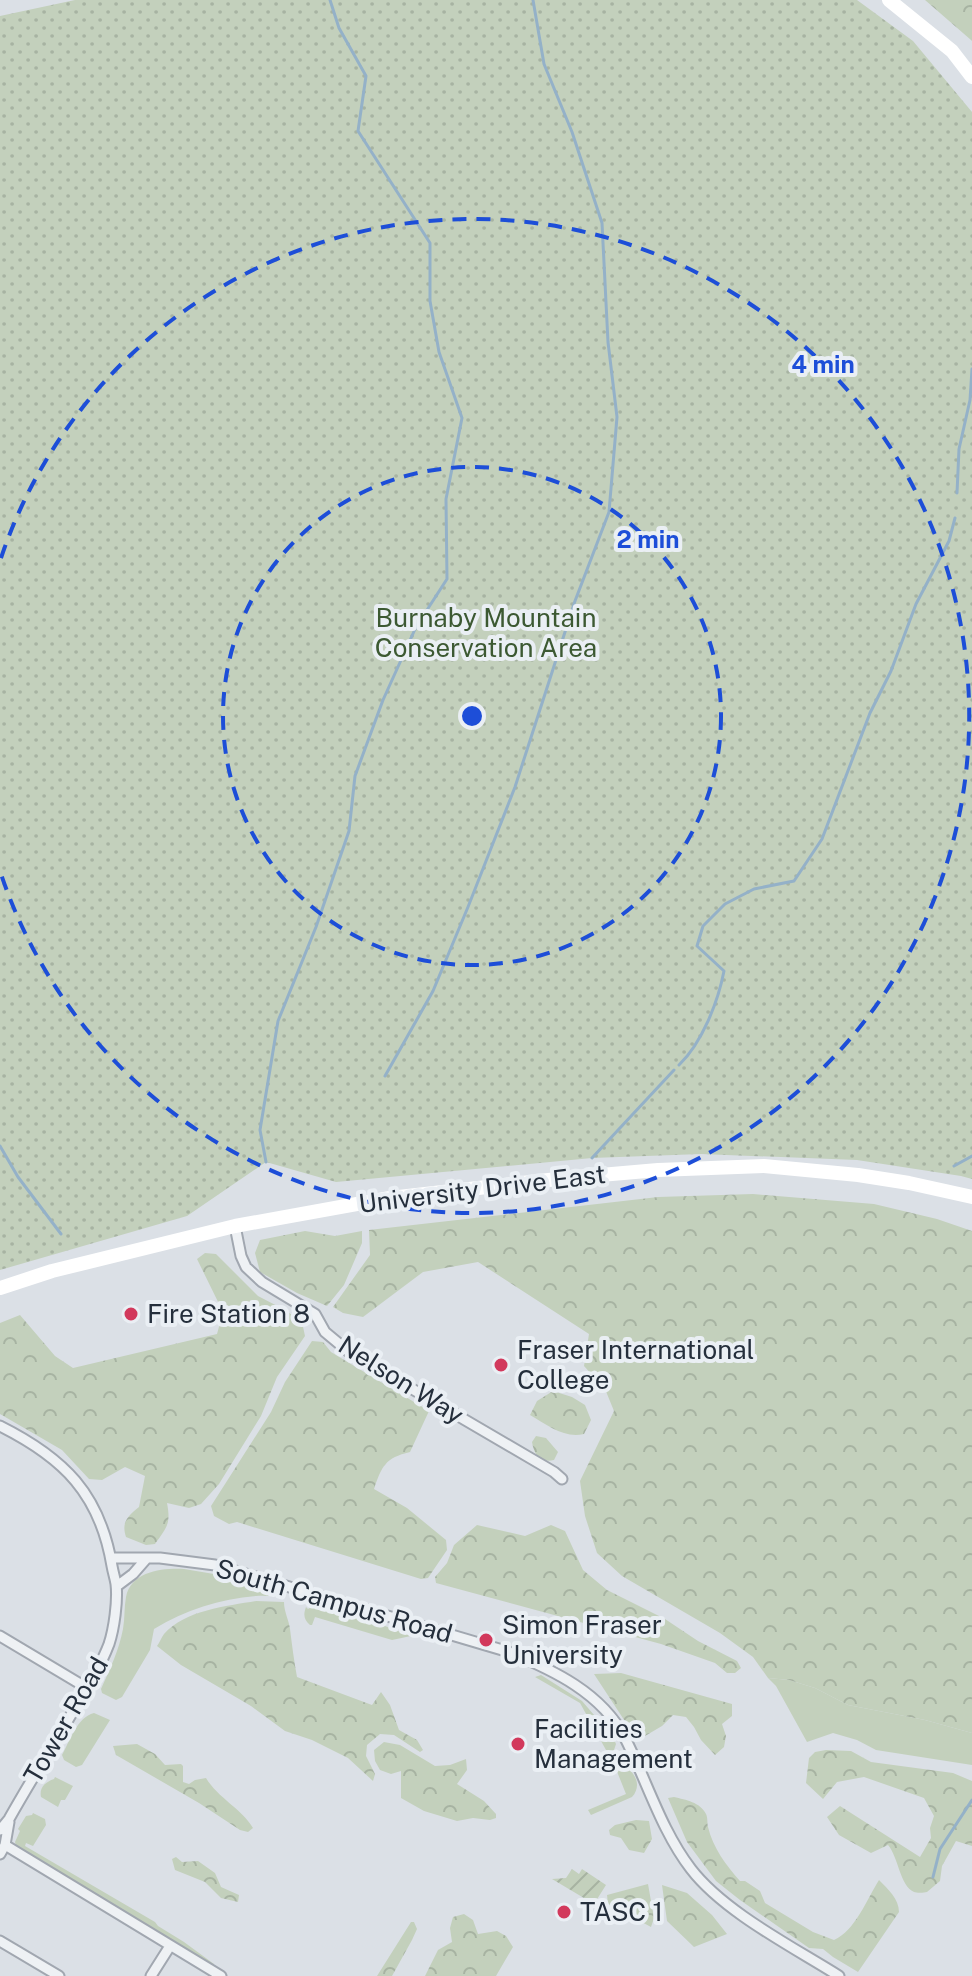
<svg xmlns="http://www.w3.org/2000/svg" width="972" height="1976" viewBox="0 0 972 1976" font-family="'Public Sans',sans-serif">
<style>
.grass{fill:#c3d0bc}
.forest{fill:url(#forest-crowns)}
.park{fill:url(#park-dots)}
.garden{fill:url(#garden-furrows)}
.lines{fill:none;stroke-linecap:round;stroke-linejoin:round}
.stream{stroke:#94b1c8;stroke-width:3}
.street-casing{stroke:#a1a7b0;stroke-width:13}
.street{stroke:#eef1f4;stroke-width:9}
.secondary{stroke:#fff;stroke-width:14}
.ring{fill:none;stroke:#1d4ed8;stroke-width:4;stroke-dasharray:14 10}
.poi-dot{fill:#d2395c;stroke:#eaeff4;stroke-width:3}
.labels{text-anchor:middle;stroke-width:8;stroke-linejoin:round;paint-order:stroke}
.park-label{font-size:26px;fill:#3c5932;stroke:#eaeff4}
.street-label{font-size:26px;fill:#252f3c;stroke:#eaeff4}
.poi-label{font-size:26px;fill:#252f3c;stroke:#eaeff4;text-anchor:start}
.centre{fill:#1d4ed8;stroke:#eaeff4;stroke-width:4}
.ring-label{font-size:24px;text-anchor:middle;font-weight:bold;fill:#1d4ed8;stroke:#eaeff4;stroke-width:8;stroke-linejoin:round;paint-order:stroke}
</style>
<defs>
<pattern id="forest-crowns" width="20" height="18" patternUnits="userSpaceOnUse" patternTransform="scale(2)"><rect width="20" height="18" fill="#c3d0bc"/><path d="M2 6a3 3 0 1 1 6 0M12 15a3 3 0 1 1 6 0" fill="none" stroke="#a7b3a2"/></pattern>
<pattern id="park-dots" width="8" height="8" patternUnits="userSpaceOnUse" patternTransform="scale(2)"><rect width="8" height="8" fill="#c3d0bc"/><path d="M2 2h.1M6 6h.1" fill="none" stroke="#a7b3a2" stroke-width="1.8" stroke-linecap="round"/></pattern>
<pattern id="garden-furrows" width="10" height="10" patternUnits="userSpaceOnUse" patternTransform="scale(2)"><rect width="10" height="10" fill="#c3d0bc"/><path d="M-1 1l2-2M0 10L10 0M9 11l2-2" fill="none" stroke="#a7b3a2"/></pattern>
</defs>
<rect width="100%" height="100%" fill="#dbe0e6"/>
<path class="grass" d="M184,1569L214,1574L276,1592L282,1596C273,1597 265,1595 256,1596C220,1599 185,1610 154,1629L150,1650L122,1697L116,1700L102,1693L101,1689C110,1669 119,1650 123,1629C125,1618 124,1607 126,1597C131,1571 163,1568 184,1569Z
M315,1605L385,1626L411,1636L392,1640L315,1617L312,1625H310C304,1620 303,1615 306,1607L308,1609Z
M541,1675L582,1701L613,1737L616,1744L614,1750L610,1751L606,1750L580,1703L535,1677Z
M768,1678L789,1680L815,1688L848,1705L925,1720L972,1733V1765L876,1750L857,1740L833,1733L807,1742L776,1686Z
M94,1713L110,1720L82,1765L76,1767L64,1760L62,1755C70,1741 77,1717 94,1713Z
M622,1767L627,1768C637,1775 641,1787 632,1797L591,1815L588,1810L626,1794L616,1769Z
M55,1777L73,1786L65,1800H61L58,1807L41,1797C39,1788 45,1782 54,1779Z
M33,1813L45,1819L46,1825L33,1846L26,1843L25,1846L155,1922L158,1926L184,1942L214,1964V1966L16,1846L15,1842L20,1831L18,1829L26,1816L32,1815Z"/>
<path class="forest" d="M925,0H972V41L971,40Z
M753,1194L874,1204L937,1219L972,1231V1733L925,1720L848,1705L815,1688L789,1680L768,1678L753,1657L720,1633L622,1576L597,1553L585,1516L580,1481L614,1411L605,1389L584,1366L589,1334L478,1262L423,1272L363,1317L343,1313L333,1307L370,1255L369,1230L658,1197Z
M305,1231L335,1236L362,1231V1243L344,1285L327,1306L297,1293L260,1272L255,1253L260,1240Z
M205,1253L216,1254L258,1296L285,1310L302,1322L305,1336L277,1377L261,1416L219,1484L201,1504L189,1508L167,1503C171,1524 167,1527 155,1544L146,1545L126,1537C121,1522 128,1516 139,1507L145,1476L125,1467L102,1480L89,1479L62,1450L0,1414V1323L20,1315L55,1356L73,1368L217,1334L223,1312L197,1259Z
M312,1341L323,1342L331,1352L429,1411L410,1452C385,1458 382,1466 374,1489L407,1508L446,1540L447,1550L428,1578L421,1579L237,1522L229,1524L214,1516L211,1506L271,1412L285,1382Z
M553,1391L572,1397L585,1405L591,1420L584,1434C565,1439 547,1425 530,1415L537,1401Z
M536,1436L546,1438L558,1452L554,1460C540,1463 534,1455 532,1442Z
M477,1525L525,1536L551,1525L565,1531L583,1570L607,1590L665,1619L698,1641L737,1661L741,1668L735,1673H727L715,1663L661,1644L436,1583L435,1577L447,1563L454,1545Z
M256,1601L284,1602C284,1612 289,1620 290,1629C292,1645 294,1661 297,1677L372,1705L381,1692L390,1705L399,1730L417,1740L423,1750L420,1752L394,1735L380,1734L367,1745L366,1756L375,1774L373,1781L348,1758L312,1740L285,1731L251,1706L181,1665L157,1646C160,1642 161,1638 164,1634C185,1610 227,1606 256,1601Z
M621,1673L732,1704V1716L722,1724L726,1736L724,1747L715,1755L701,1740L694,1727L686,1717L673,1715L662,1726L645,1736L630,1729L594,1674Z
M384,1742L400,1745L435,1766L450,1765L466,1759L467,1770L457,1784L484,1801L496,1814V1818L490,1820L473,1818L457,1821L424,1811L401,1798V1771L391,1774L380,1770L375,1761L374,1750Z
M137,1744L155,1754L165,1765L181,1764L183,1766V1782L189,1784L195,1780L206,1778C218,1798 242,1809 253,1828L248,1832L240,1830L199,1803L116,1755L113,1746Z
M826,1750L851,1751L871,1762L953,1773L972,1781V1846L956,1841L942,1866L940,1881L927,1892C924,1893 916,1893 914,1892C900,1886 898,1856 888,1845L871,1853L839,1835L827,1817L840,1806L920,1857L931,1838L930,1828L934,1816L924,1798L864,1777L837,1782L823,1799L806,1783L809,1758L815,1752Z
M674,1797C686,1800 700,1802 706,1814C708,1818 707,1823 708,1827C713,1848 726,1865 740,1881H745L760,1891L765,1903L813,1932L834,1940C855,1931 867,1899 879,1880C888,1889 899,1899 899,1912L858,1972L833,1957L823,1949L809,1948L740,1900L716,1881L687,1842L668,1798Z
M636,1820L649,1821L652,1839L644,1853L629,1850L621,1838L610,1835L609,1830L615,1825Z
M176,1857L182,1862L198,1861L215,1873L221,1887L239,1895L238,1902L221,1898L205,1882L175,1870L172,1859Z
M648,1884L654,1918L651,1927L608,1904L607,1895Z
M662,1885L687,1893L712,1915L727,1934L694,1947L667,1921Z
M464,1914L473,1920L478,1934L497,1931L506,1936L513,1947L496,1976H425L438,1950L452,1942L450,1928L453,1917Z
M411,1922H414L417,1929L412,1940L392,1976H377Z"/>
<path class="park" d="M75,0H857L913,41L972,112V1179L961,1176L857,1160L701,1154L592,1158L336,1182L266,1162L187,1216L0,1270V16Z"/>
<path class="garden" d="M572,1869L579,1874L582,1869L606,1885L594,1904L552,1879L566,1878Z"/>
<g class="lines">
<path class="stream" d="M957,493L959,449L970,400L972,369
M679,1065C702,1043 718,1002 724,971L697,946L703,926L725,904L754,889L794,881L822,839L870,713L891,671L916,604L949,541L955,518
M385,1076L433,991L468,907L515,787L575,601L609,512L617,417L608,342L602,223L572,132L544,64L533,0
M0,1146L18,1177L61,1234
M592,1158L674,1070
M266,1162L260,1130L278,1021L316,927L349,831L355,776L383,700L416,627L447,579L446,499L462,418L439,352L430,301V243L358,131L366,76L339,28L330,0
M954,1166L972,1156
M933,1877L940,1849L972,1800"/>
<g class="street-casing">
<path id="street" d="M235,1226L241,1256L246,1267L262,1282L315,1314L325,1332L349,1352L554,1472L562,1479
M0,1426C64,1458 100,1494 112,1566C113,1572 115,1578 116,1584C118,1601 114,1629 109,1644C98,1673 80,1699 65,1725C46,1756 27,1787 9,1819L0,1830
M111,1558H160L215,1565L509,1652C553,1670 602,1693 625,1738C647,1781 661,1830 691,1869C724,1912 793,1947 839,1976
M117,1586L133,1574L147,1558
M0,1636L87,1688
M5,1845L221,1976
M0,1854L5,1845L9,1822
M0,1941L59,1976
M151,1976L170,1946"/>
</g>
<use href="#street" class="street"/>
<path class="secondary" d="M889,0L952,51L972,77
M0,1288L52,1271L235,1226L390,1198L566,1178L658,1170L764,1166L858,1175L909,1183L972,1197"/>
</g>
<g class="ring">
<circle cx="472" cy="716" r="249"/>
<path d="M1 558A497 497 0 1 1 1 874"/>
</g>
<g class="poi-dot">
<circle cx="131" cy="1314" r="8"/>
<circle cx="501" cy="1365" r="8"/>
<circle cx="486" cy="1640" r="8"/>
<circle cx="518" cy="1744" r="8"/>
<circle cx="564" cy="1912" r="8"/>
</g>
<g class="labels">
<g class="park-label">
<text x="486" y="627">Burnaby Mountain<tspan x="486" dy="30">Conservation Area</tspan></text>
</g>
<g class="street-label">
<text transform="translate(482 1189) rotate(-7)" y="9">University Drive East</text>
<text transform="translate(401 1380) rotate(32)" y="9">Nelson Way</text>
<text transform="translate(334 1601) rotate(16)" y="9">South Campus Road</text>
<text transform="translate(66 1720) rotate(-60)" y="9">Tower Road</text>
</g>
<g class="poi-label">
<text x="147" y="1323">Fire Station 8</text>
<text x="517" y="1359">Fraser International<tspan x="517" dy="30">College</tspan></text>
<text x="502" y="1634">Simon Fraser<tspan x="502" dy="30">University</tspan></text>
<text x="534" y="1738">Facilities<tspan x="534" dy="30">Management</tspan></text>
<text x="580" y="1921">TASC 1</text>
</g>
</g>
<circle cx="472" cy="716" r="12" class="centre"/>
<g class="ring-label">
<text x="823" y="373">4 min</text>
<text x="648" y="548">2 min</text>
</g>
</svg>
